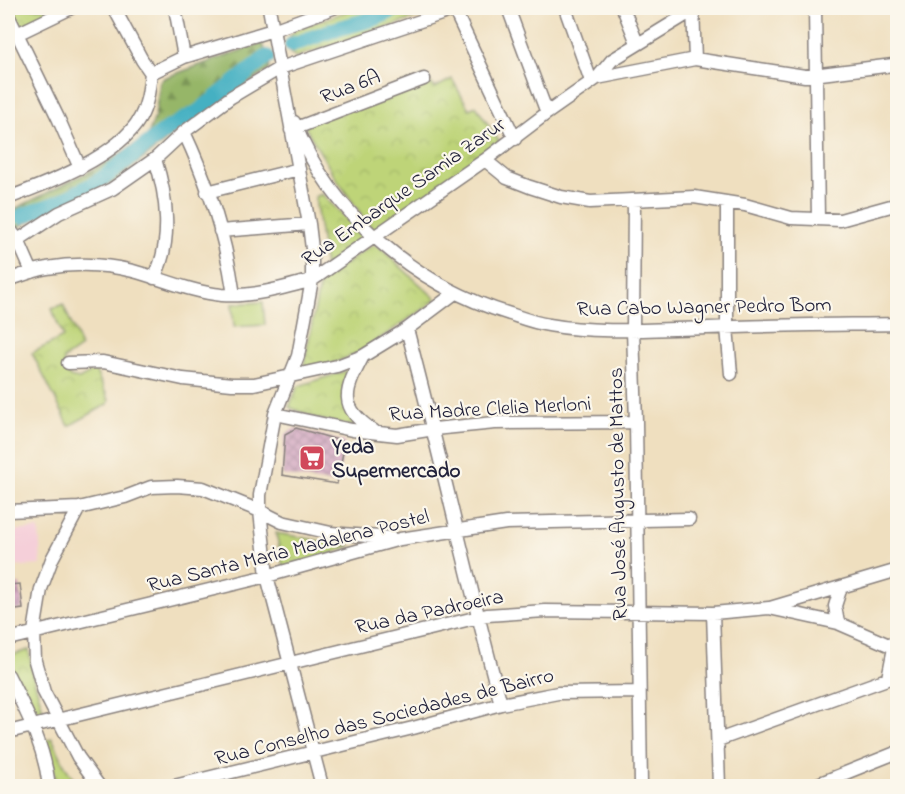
<svg xmlns="http://www.w3.org/2000/svg" width="905" height="794" viewBox="0 0 905 794" font-family="'Indie Flower',sans-serif">
<style>
.built{fill:#f5cfd9}
.grass{fill:#bed478;stroke:#707b5a;stroke-width:1.5}
.forest{fill:url(#forest-firs);stroke:#5c6c52;stroke-width:1.5}
.park{fill:url(#park-crowns);stroke:#707b5a;stroke-width:1.5}
.lines{fill:none;stroke-linecap:round;stroke-linejoin:round}
.river{stroke:#44b0c2;stroke-width:16}
.building{fill:url(#building-cross-hatch)}
.minor-casing{stroke:#88807d;stroke-width:15}
.minor{stroke:#fff;stroke-width:12}
.labels{text-anchor:middle;stroke-width:4.5;stroke-linejoin:round;paint-order:stroke}
.street-label{font-size:21px;fill:#22223b;stroke:#fbf7ec}
.poi-label{font-size:21px;font-weight:bold;fill:#22223b;stroke:#fbf7ec;text-anchor:start}
</style>
<defs>
<pattern id="forest-firs" width="22" height="20" patternUnits="userSpaceOnUse" patternTransform="scale(1.5)"><rect width="22" height="20" fill="#96b668"/><path d="M5 1l3.5 6h-7zM16 11l3.5 6h-7z" fill="#7a9457"/></pattern>
<pattern id="park-crowns" width="20" height="18" patternUnits="userSpaceOnUse" patternTransform="scale(1.5)"><rect width="20" height="18" fill="#bed478"/><path d="M2 6a3 3 0 1 1 6 0M12 15a3 3 0 1 1 6 0" fill="none" stroke="#a3b669"/></pattern>
<pattern id="building-cross-hatch" width="8" height="8" patternUnits="userSpaceOnUse" patternTransform="scale(1.5)"><rect width="8" height="8" fill="#d0a2be"/><path d="M0 0l8 8M0 8l8-8" fill="none" stroke="#a8849c"/></pattern>
</defs>
<rect width="100%" height="100%" fill="#fbf7ec"/>
<filter id="ink" filterUnits="userSpaceOnUse"><feTurbulence type="fractalNoise" baseFrequency=".0167" numOctaves="2"/><feDisplacementMap in="SourceGraphic" scale="12" xChannelSelector="R" yChannelSelector="G"/><feConvolveMatrix kernelMatrix="1 2 1 2 8 2 1 2 1" color-interpolation-filters="sRGB"/></filter>
<filter id="wash" filterUnits="userSpaceOnUse"><feTurbulence type="fractalNoise" baseFrequency=".008" numOctaves="4" result="noise"/><feDisplacementMap in="SourceGraphic" scale="24" xChannelSelector="R" yChannelSelector="G"/><feGaussianBlur stdDeviation="1.35" result="paint"/><feColorMatrix in="noise" values="0 0 0 0 0 0 0 0 0 0 0 0 0 0 0 0 0 1.4 0 .05"/><feComposite in="paint" operator="in"/></filter>
<g filter="url(#wash)">
<rect width="100%" height="100%" fill="#efdfbf"/>
<path class="built" d="M39,529L41,565L8,567V531Z"/>
<path class="grass" d="M263,302L265,325L234,327L232,304Z"/>
<path class="forest" d="M262,43L270,61L269,70L181,129L114,182L20,226L8,236V211L13,210L102,165L147,137L155,117L160,82L164,78Z"/>
<path class="park" d="M8,8H64L17,30Z
M356,8H447L296,57L290,53C287,42 288,36 297,29Z
M425,76L435,88L452,79L469,109L476,106L502,146L376,235L335,177L302,122Z
M322,194L366,240L325,268L315,197Z
M372,245L380,248L436,299L425,308L358,353L312,372L303,370L319,287L323,280Z
M63,304L81,347L64,359C63,366 66,370 70,377L79,379L95,370L109,400L108,404L69,426L32,353L63,337L52,309Z
M349,370L344,391L361,428L318,419L289,407L298,386Z
M276,533L351,546L284,571Z
M29,650L33,676L46,719L35,722L8,658V656Z
M52,738L66,768L78,786H56L52,761L44,741Z"/>
<g class="lines">
<path class="river" d="M292,45L333,30L376,18L398,8
M22,216L60,202L99,181L169,128L198,112L267,57"/>
</g>
<g id="blocks">
<path class="building" d="M296,428L345,442L337,484L282,475L285,434Z
M20,584L23,609L8,611V585Z"/>
</g>
</g>
<g filter="url(#ink)">
<use href="#blocks" fill-opacity="0" stroke="#88807d" stroke-width="1.5"/>
<g class="lines">
<g class="minor-casing">
<path id="minor" d="M175,8L184,57
M269,8L309,224L312,249V280L298,356L275,414L260,495V511L267,576L322,786
M508,8L547,113
M565,8L591,81
M623,8L637,43
M693,8L695,59
M815,8L818,219
M454,9L515,139
M8,15L59,120L80,168
M17,34L71,8
M151,73L184,57L273,30L333,8
M597,78L612,60L697,8
M294,122C331,215 415,285 510,314C522,318 535,323 549,325C598,334 657,329 707,328C771,325 834,325 898,324
M291,130L424,79
M184,132C208,183 226,239 234,295
M485,160L507,178L530,187L561,197L590,202L694,197L745,205L791,218L840,220L898,204
M207,192L299,169
M8,198C48,183 118,157 140,118C148,104 149,88 151,73L142,60L114,8
M634,202L633,330L636,422L641,786
M727,202V327L731,374
M8,227L18,240L32,272
M220,231L309,224
M8,252L18,240L59,213L112,189L155,159L184,132L231,97L280,68L459,8
M154,278C173,242 167,196 155,159
M8,280C20,276 34,270 47,268C75,263 106,264 133,271C163,279 191,292 222,295C252,297 283,288 312,280L485,160L547,113L597,78L695,59L805,76L893,65
M407,329C440,453 467,579 501,704
M363,356C345,391 337,406 374,431
M68,363L103,362L183,379L232,384H254L337,366L363,356L407,329L455,293
M275,414L352,430L397,435L434,429L495,423L636,422
M79,508L52,559L41,589L34,632L35,661L44,692L78,757L99,786
M8,511L79,508L125,497L151,487L177,486L203,488L260,511L282,522L331,533L391,538
M770,608L898,570
M713,613L719,786
M838,623L835,606L841,587
M8,639L267,576L400,539L506,523L689,519
M8,675C27,713 44,744 49,786
M888,678L894,648
M8,732L487,615L545,611L713,613L769,608L838,623L898,649
M718,740L898,675
M174,786L413,728L501,704L558,693L639,692
M813,786L898,752"/>
</g>
<use href="#minor" class="minor"/>
</g>
</g>
<defs>
<g id="supermarket-square" transform="scale(1.35)"><rect x="-9" y="-9" width="18" height="18" rx="4" fill="#d1495b" stroke="#fbf7ec"/><path d="M-6-5.5h2.5l.6 2H6L4.5 2H-2.5L-4.4-4H-6ZM-1.5 3.2a1.3 1.3 0 1 0 .1 0ZM3 3.2a1.3 1.3 0 1 0 .1 0Z" fill="#fff"/></g>
</defs>
<g fill-rule="evenodd">
<use href="#supermarket-square" x="312" y="458"/>
</g>
<g class="labels">
<g class="street-label">
<text transform="translate(350 86) rotate(-21)" y="7">Rua 6A</text>
<text transform="translate(403 191) rotate(-35)" y="7">Rua Embarque Samia Zarur</text>
<text transform="translate(704 306) rotate(-1)" y="7">Rua Cabo Wagner Pedro Bom</text>
<text transform="translate(490 408) rotate(-3)" y="7">Rua Madre Clelia Merloni</text>
<text transform="translate(617 494) rotate(-91)" y="7">Rua José Augusto de Mattos</text>
<text transform="translate(288 550) rotate(-14)" y="7">Rua Santa Maria Madalena Postel</text>
<text transform="translate(429 611) rotate(-12)" y="7">Rua da Padroeira</text>
<text transform="translate(384 716) rotate(-14)" y="7">Rua Conselho das Sociedades de Bairro</text>
</g>
<g class="poi-label">
<text x="332" y="453">Yeda<tspan x="332" dy="24">Supermercado</tspan></text>
</g>
</g>
<rect width="905" height="794" fill="none" stroke="#fbf7ec" stroke-width="30"/>
</svg>
